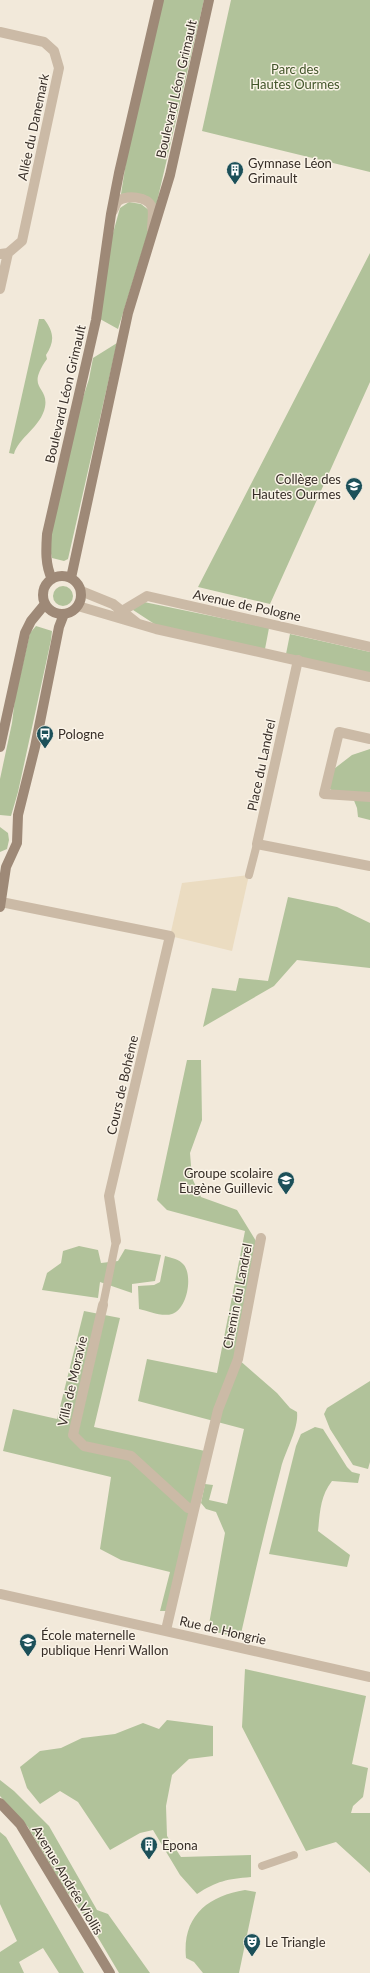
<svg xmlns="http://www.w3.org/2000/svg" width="370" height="1973" viewBox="0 0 370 1973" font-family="Lato,sans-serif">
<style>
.green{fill:#b1c29a}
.plaza{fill:#ebdcc1}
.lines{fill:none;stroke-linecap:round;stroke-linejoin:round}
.pedestrian{stroke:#cbbaa6;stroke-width:8}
.minor{stroke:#cbbaa6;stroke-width:10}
.tertiary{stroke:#cbbaa6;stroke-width:10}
.secondary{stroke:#9e8977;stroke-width:10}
.labels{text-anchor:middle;stroke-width:3;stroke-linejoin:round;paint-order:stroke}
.park-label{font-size:13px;fill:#42552a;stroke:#faf3e7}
.street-label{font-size:13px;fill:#362d27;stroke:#faf3e7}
.poi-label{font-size:13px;fill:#362d27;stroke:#faf3e7;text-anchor:start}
</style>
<rect width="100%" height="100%" fill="#f2e9da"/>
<path class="green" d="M162,0H204L156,206L135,193L121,194L129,143Z
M231,0H370V172L202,131Z
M129,202L141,204L150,211L149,229L118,329L100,319L111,240L120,208Z
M370,253V382L270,604L198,587Z
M39,319H44C54,332 55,341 46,355L47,359C25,390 49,385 45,407C41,427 18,438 14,454L9,453Z
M117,343L68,559L64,561L52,558L50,549V535L77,416L89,379L93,358Z
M53 596a10 10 0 1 1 20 0a10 10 0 1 1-20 0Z
M144,602L269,628L265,649L156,625L130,608Z
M36,626L52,631L51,640L18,792L11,816L0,815V779L12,723L15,698L30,633Z
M290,634L370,652V673L286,654Z
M370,749V820L358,817L357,808L353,798L334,792L330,789V772L352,755Z
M0,827L8,833L9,840L7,849L0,852Z
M288,897L337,907L370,923V968L297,960L274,986L203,1027L212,988L236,991L239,978L268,981Z
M187,1060H201L202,1120L190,1153L192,1178L201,1197L237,1210L256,1241L238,1359L277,1393L290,1408L297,1412C299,1429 285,1451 281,1468C266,1524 253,1581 240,1638L208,1630L225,1533L216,1512L206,1509L201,1503L205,1484L213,1485L209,1500L227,1504L244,1429L138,1401L147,1359L217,1373L245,1231L167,1210L157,1200Z
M79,1246L98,1250L101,1263L118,1261L125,1249L161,1255L155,1281L132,1284V1293L100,1282L98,1298L42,1290L47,1273L61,1263L63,1251Z
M165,1256C172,1258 179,1259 184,1265C193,1277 187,1309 172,1314C162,1317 148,1311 139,1309L138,1286L154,1285L160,1282Z
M84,1311L120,1318L94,1427L205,1451L167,1611H160L170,1572L121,1560L100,1549L111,1477L3,1451L13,1409L57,1419Z
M370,1381V1462L368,1469L353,1465L330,1429L324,1414L327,1408Z
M315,1427L323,1429L347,1467L352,1472L360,1474L358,1483L332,1481C320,1496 320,1513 318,1531L350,1555L347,1567L269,1554L296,1446L301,1434Z
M245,1669L366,1696L352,1764L368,1768L363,1797L353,1806L351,1813H370V1873L336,1842L306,1851L242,1727Z
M167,1720L213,1726V1756L189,1759L172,1775L166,1806L167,1836L181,1857L251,1855V1877C227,1879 217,1881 197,1894L180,1875L153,1830L140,1833L110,1850L78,1802L60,1791L40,1804L27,1788L20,1767L40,1751L61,1748L82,1738L115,1734L143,1723L159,1729Z
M0,1780L14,1791L49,1826L97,1910L108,1914L150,1973H119L90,1924L64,1888L28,1827L0,1796Z
M0,1832L6,1837L84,1973H59L43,1948L19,1962L24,1973H0V1952L17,1941L0,1904Z
M245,1890L256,1892L239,1973H203L194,1962L186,1958C182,1917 207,1896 245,1890Z"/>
<path class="plaza" d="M249,875L232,951L170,936L182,883Z"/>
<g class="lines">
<path class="pedestrian" d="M249,875L257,844
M103,1305L116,1241
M262,1866L294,1855"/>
<path class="minor" d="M0,32L44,42L54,51L59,68L22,241L8,253L0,254
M0,289L8,253
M122,611L147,596L370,647
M298,660L257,844L370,866
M370,739L339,732L324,794L370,797
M1,902L170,936L109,1196L116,1241
M103,1305L73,1435L84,1446L131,1456L188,1508L194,1510L166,1630
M194,1510L218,1410L238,1359L261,1238
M0,1594L370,1677"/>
<path class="tertiary" d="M112,212C114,209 116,203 118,201C127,195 147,196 152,207C154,212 152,223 152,229
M81,591L113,604L137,623
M78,606L156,629L370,677"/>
<path class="secondary" d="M43 595a19 19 0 1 1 38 0a19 19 0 1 1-38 0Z
M71,578L128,313L170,175L209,0
M52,579C45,565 46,549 47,534L96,320L111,214L119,173L159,0
M0,747L25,633L31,621L45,604
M0,907L6,867L17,843L18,815L35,747L59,627L64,614
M0,1803L20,1824L110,1973"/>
</g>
<defs>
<g id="building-pin" transform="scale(0.9)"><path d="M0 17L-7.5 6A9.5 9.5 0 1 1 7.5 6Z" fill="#1c5059" stroke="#faf3e7"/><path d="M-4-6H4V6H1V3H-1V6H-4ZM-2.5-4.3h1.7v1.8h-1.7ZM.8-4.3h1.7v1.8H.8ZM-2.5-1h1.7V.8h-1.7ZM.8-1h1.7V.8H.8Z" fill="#fff"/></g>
<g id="school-pin" transform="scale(0.9)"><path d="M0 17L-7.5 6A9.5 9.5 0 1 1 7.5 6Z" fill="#1c5059" stroke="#faf3e7"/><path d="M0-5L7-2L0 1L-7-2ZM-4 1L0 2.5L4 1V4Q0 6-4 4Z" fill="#fff"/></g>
<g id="bus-pin" transform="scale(0.9)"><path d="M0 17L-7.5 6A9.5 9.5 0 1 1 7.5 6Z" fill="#1c5059" stroke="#faf3e7"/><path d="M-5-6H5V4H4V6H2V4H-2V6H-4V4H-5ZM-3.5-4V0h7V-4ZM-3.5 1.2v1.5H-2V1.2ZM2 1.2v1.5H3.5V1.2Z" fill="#fff"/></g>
<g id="theatre-pin" transform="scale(0.9)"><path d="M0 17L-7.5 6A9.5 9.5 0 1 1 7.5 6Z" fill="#1c5059" stroke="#faf3e7"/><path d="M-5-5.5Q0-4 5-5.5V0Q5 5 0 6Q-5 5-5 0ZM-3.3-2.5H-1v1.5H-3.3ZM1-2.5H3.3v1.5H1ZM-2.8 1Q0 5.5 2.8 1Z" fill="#fff"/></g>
</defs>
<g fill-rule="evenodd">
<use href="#building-pin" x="235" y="170"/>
<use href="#school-pin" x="354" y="486"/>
<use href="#bus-pin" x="45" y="734"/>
<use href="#school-pin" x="286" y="1180"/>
<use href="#school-pin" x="28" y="1642"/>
<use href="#building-pin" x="149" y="1845"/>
<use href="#theatre-pin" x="252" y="1942"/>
</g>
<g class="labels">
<g class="park-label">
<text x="295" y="74">Parc des<tspan x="295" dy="15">Hautes Ourmes</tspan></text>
</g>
<g class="street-label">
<text transform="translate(176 89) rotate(-77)" y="5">Boulevard Léon Grimault</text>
<text transform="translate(33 127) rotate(-78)" y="5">Allée du Danemark</text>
<text transform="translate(65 394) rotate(-77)" y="5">Boulevard Léon Grimault</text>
<text transform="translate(247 605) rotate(12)" y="5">Avenue de Pologne</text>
<text transform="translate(261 765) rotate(-78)" y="5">Place du Landrel</text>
<text transform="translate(122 1085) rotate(-77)" y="5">Cours de Bohême</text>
<text transform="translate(237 1296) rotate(-79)" y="5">Chemin du Landrel</text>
<text transform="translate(72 1381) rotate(-77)" y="5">Villa de Moravie</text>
<text transform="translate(223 1630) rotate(13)" y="5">Rue de Hongrie</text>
<text transform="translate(68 1880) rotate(59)" y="5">Avenue Andrée Viollis</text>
</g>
<g class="poi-label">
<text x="248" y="168">Gymnase Léon<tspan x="248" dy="15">Grimault</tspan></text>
<text x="341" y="484" text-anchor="end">Collège des<tspan x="341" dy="15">Hautes Ourmes</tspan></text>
<text x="58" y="739">Pologne</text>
<text x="273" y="1178" text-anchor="end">Groupe scolaire<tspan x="273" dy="15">Eugène Guillevic</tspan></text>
<text x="41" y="1640">École maternelle<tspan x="41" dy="15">publique Henri Wallon</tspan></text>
<text x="162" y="1850">Epona</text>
<text x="265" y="1947">Le Triangle</text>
</g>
</g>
</svg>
